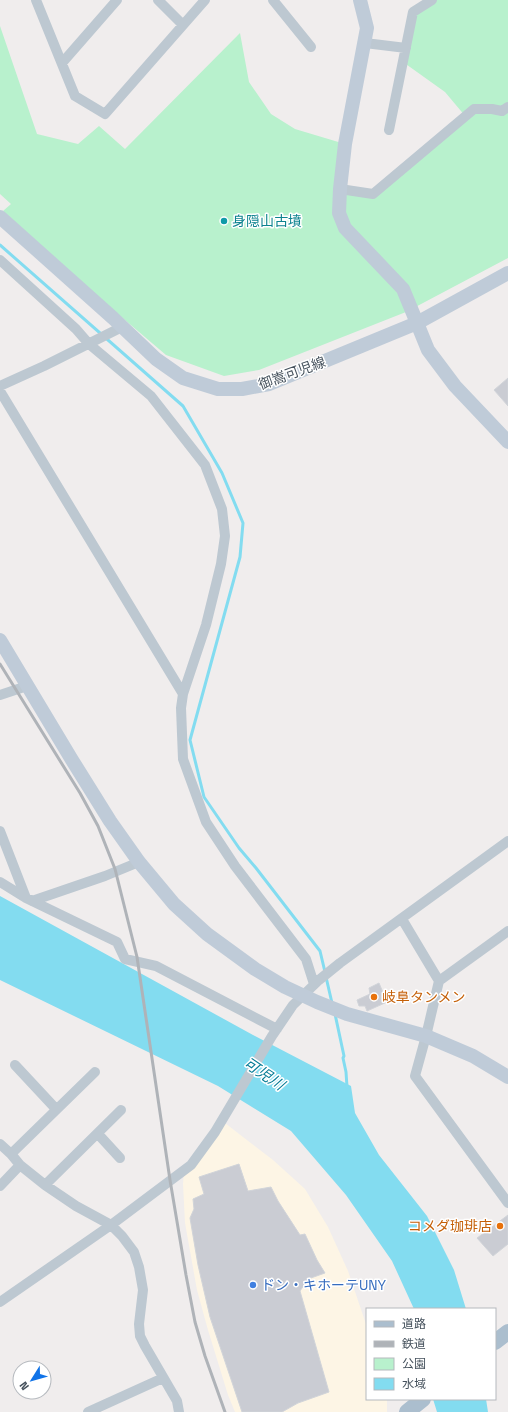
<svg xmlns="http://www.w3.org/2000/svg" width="508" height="1412" viewBox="0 0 508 1412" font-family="'Space Grotesk','Noto Sans JP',sans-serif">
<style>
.commercial{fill:#fdf5e5}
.green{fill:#b8f1cd}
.water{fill:#83dcf0}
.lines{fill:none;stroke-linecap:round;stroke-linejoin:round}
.stream{stroke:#83dcf0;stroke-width:3}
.building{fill:#caccd3;stroke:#d1d4d9}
.street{stroke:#bdc8d1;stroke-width:10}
.secondary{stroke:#bfcbd8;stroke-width:14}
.primary{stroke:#abbece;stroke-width:16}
.rail{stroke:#afb3b8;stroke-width:3}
.culture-dot{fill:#0f9aa8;stroke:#fff;stroke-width:1.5}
.food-dot{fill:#e8710a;stroke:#fff;stroke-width:1.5}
.shop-dot{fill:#3f7fe0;stroke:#fff;stroke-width:1.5}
.labels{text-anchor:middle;stroke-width:3;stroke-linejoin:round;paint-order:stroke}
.culture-label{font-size:14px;fill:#0d838f;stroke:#fff;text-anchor:start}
.street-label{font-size:14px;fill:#45515c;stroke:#fff}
.food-label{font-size:14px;fill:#c56008;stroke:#fff;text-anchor:start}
.shop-label{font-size:14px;fill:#366cbe;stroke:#fff;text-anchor:start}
.water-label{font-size:15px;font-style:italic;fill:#077c96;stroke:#fff}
</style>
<rect width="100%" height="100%" fill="#f0eded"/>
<path class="commercial" d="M221,1120L273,1160L305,1189L328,1227L348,1271L367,1327V1399H387V1412H235L228,1395L208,1330L197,1290L185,1223L183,1184L184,1172Z"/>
<path class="green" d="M433,0H508V258L406,312L259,370L224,376L166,355L105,303L3,211L11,204L0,194V26L37,134L78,144L99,126L125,149L240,33L249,82L271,114L295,129L345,144L340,188L373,194L466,117L445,92L403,62L413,12Z"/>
<path class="water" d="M0,896L253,1035L351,1086L355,1113L379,1155L427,1216L454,1270L466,1309H414L392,1261L346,1195L291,1131L218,1086L0,980Z
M433,1399H486L488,1412H437Z"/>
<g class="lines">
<path class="stream" d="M0,245L183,406L222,473L243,523L240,557L190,740L204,797L239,848L256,868L320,951L325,972
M326,977L332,1003
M335,1014L344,1056L343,1058L346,1072L347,1087"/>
</g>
<path class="building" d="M508,378V406L494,390Z
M379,983L387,1002L367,1011L365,1006H359L357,1000L370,994L369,988Z
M239,1164L248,1191L271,1187L278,1201L300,1235L305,1234L317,1260L325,1273L308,1279L300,1291L329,1392L298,1403L282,1412H242L210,1317L198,1265L190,1218L194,1209L193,1199L204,1194L199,1177Z
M508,1215V1244L493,1256L477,1238Z"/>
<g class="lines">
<path class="street" d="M36,0L75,96L105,114L205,0
M158,0L183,25
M273,0L311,47
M365,43L406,48
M62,63L117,0
M389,130L413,12L432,0
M340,189L373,194L474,109H492L502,111L508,107
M0,260L76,329L89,344L151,396L205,465L222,509L225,536L221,564L206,625L183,694L181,708L183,759L206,822L235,866L306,959L314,984
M0,386L44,366L122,327
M0,391L183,694
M0,695L27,686
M0,831L26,898
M0,882L26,898L117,942L125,959L156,966L277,1029
M32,901L105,876L139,862
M402,919L439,981
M508,931L439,981L426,1036L415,1076L508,1203
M15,1065L56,1109
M98,1134L120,1158
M0,1144L11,1154L20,1165L45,1185L76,1206L111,1225L122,1236L134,1252L139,1267L143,1290L139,1324L140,1336L145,1346L177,1401L179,1412
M11,1154L95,1072
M45,1185L121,1110
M0,1186L20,1165
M0,1302L111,1225L191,1165L215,1132L272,1036L293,1005L319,980L340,963L508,841
M88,1412L163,1378"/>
<path class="secondary" d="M360,0L367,28L345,144L340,189L339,213L345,228L403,289L417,323L508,273
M0,217L113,318L156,359L183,378L218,389H242L269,384L417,323L428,350L455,386L508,442
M0,640L72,760L110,821L139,862L174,904L207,934L255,969L285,987L317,1002L347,1014L426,1036L473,1056L508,1077"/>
<path class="primary" d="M495,1342L508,1332
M407,1412L423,1399"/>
<path class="rail" d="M0,664L80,793L98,826L115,869L137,957L170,1180L186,1275L195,1322L205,1356L225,1412"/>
</g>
<circle class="culture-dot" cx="224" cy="221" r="4"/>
<g class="food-dot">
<circle cx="374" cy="997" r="4"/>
<circle cx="500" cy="1226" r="4"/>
</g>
<circle class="shop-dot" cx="253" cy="1285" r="4"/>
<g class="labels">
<g class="culture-label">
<text x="232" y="226">身隠山古墳</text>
</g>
<g class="street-label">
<text transform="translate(292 373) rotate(-20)" y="5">御嵩可児線</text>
</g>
<g class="food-label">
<text x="382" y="1002">岐阜タンメン</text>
<text x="492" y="1231" text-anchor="end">コメダ珈琲店</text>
</g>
<g class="shop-label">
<text x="261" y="1290">ドン・キホーテUNY</text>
</g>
<g class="water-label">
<text transform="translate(264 1074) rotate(34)" y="5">可児川</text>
</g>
</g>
<rect x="366" y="1308" width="130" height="92" fill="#ffffff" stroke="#b5b9be"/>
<rect x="374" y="1321" width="20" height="6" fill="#abbece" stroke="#b5b9be"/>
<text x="402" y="1328" font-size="12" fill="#45515c">道路</text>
<rect x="374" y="1341" width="20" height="6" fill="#afb3b8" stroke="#b5b9be"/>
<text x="402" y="1348" font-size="12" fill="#45515c">鉄道</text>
<rect x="374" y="1358" width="20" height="12" fill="#b8f1cd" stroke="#b5b9be"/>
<text x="402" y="1368" font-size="12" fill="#45515c">公園</text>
<rect x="374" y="1378" width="20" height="12" fill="#83dcf0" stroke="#b5b9be"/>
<text x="402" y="1388" font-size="12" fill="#45515c">水域</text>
<g transform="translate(32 1380) rotate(233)"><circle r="19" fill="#ffffff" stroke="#b5b9be"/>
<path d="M0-3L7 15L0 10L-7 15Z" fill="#1073e8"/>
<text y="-6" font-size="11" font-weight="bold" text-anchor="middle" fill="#45515c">N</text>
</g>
</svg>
